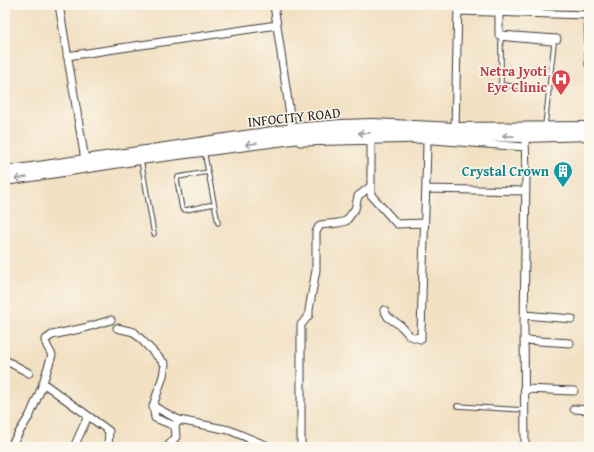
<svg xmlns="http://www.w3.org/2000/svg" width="594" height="452" viewBox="0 0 594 452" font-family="'Gentium Book Plus',serif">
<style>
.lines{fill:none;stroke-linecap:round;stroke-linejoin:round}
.service-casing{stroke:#3c3935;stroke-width:5.5}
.minor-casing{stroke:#3c3935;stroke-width:9}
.primary-casing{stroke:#3c3935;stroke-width:12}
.service{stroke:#fff;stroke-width:3.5}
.minor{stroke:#fff;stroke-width:7}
.primary{stroke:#fff;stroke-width:10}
.oneway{stroke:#999}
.labels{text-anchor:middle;stroke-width:3;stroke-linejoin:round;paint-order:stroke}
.health-label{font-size:14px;font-weight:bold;fill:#be3a42;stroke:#fbf7ec;text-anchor:end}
.street-label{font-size:14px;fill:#1c1c1c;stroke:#fbf7ec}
.culture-label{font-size:14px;font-weight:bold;fill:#0d838f;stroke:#fbf7ec;text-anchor:end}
</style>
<rect width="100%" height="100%" fill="#fbf7ec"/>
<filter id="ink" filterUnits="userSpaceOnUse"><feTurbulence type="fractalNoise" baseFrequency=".025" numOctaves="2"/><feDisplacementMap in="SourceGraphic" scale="8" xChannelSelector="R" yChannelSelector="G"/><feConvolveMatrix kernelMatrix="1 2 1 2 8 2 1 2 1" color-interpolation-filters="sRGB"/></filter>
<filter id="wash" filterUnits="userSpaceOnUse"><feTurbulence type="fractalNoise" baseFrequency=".012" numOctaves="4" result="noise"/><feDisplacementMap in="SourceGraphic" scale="16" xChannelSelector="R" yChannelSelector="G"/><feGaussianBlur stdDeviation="0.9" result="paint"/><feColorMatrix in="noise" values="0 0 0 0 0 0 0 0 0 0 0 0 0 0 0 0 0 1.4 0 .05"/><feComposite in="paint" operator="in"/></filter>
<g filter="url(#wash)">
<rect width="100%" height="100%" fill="#f2e0c2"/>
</g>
<g filter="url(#ink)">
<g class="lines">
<g class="service-casing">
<path id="service" d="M545,126L554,43L501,38V85L550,89
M204,151L218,223
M141,160L154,234
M208,172L178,177L177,180L182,209L186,210L214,204
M457,406L525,410"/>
</g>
<g class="minor-casing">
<path id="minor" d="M59,5L85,160
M274,5L292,129
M458,11L588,15L589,65
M499,12V35L557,39
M67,56L277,25
M455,128L458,5
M525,137L526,173L524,328L525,447
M371,141V195L397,224L424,223
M300,142L420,139L525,147
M426,189L526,191
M384,310L388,317L401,326L410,336L421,339C422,272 426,206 427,140
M524,315L572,319
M117,328L134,332L165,364L163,376L153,406L155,418L175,426L179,420
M524,340L570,343
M5,360L29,373
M43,383L109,431L108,447
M525,389L574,391
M153,406L179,420L229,430L270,447
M574,409L589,410
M10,447L30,415L41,389L52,355L47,346L45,340L52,335L84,328L111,320
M74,447L88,416
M167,447L176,437L175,426
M301,447V325L309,315V310L316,270V232L320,225L338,223L346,221L355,209L358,196L371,186"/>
</g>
<g class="primary-casing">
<path id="primary" d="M5,172L292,129L341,125L373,124L455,128L589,127
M5,180L140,159L315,136L368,133L525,137L589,135"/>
</g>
<use href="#service" class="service"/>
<use href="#minor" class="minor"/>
<use href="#primary" class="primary"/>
</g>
<defs><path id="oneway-shaft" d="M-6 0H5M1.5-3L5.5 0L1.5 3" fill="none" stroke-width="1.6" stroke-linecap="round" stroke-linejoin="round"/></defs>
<g class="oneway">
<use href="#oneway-shaft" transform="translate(364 133) rotate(179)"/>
<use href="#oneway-shaft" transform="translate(508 136) rotate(-179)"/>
<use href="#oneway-shaft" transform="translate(251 144) rotate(172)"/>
<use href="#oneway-shaft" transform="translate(21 178) rotate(171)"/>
</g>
</g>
<defs>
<g id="hospital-pin" transform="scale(1)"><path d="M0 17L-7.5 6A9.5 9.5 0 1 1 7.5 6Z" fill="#e0444e" stroke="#fbf7ec"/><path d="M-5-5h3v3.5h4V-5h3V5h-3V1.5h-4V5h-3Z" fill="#fff"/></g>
<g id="building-pin" transform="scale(1)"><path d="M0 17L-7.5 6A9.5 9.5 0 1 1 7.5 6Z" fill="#0f9aa8" stroke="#fbf7ec"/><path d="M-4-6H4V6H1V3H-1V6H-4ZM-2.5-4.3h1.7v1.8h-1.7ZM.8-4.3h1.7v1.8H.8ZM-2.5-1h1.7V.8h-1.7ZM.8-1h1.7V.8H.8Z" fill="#fff"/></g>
</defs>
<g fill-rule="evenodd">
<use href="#hospital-pin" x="561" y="79"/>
<use href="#building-pin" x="563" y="171"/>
</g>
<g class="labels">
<g class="health-label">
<text x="547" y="76">Netra Jyoti<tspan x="547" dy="16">Eye Clinic</tspan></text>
</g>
<g class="street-label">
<text transform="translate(294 117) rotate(-6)" y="5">INFOCITY ROAD</text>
</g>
<g class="culture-label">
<text x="549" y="176">Crystal Crown</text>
</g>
</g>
<rect width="594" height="452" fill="none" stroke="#fbf7ec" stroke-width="20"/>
</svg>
